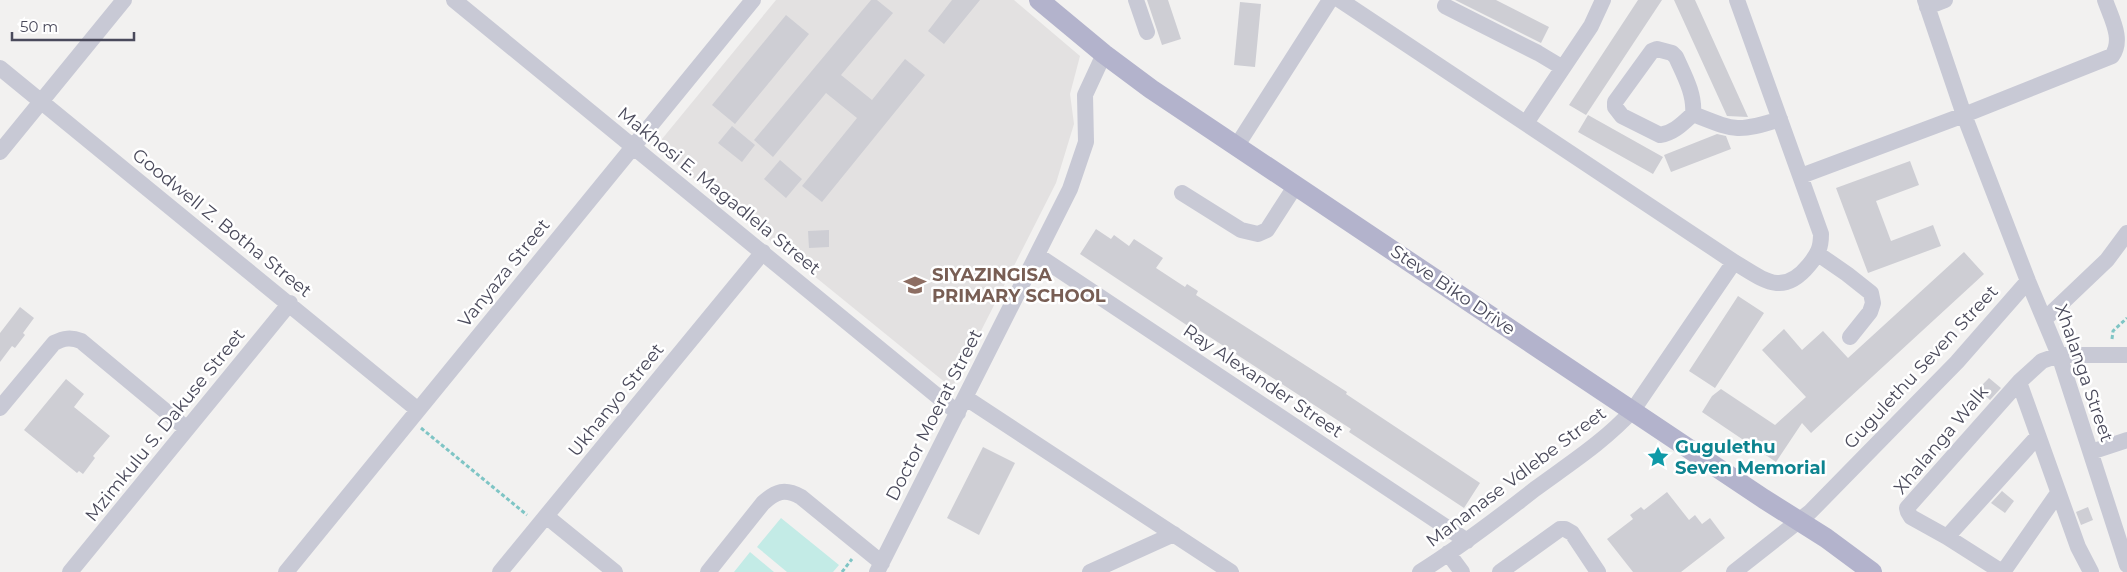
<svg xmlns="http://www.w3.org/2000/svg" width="2127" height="572" viewBox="0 0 2127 572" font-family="Montserrat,sans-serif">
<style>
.education{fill:#e3e1e1}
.green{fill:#c3ebe6}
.building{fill:#ceced4}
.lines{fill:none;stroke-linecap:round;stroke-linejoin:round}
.path{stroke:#7fc5c5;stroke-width:3;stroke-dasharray:4 2.5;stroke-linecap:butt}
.minor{stroke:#c8c9d5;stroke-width:16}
.major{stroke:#b3b3cc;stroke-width:20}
.labels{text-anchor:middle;stroke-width:5;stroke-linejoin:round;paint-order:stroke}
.street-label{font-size:18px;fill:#4a4a5b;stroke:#fff}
.education-label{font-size:18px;font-weight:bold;fill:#785e54;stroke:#fff;text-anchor:start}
.culture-label{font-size:18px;font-weight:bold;fill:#0d838f;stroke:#fff;text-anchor:start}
</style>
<rect width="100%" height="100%" fill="#f2f1f0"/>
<path class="education" d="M776,0H1014L1080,56L1070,94L1074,124L1056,183L952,388L664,154L662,139Z"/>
<path class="green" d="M781,518L839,565L833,572H787L757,547Z
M750,552L774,572H734Z"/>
<path class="building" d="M871,0H877L893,13L841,75L872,100L905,59L925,75L822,202L802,186L857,118L826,93L773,157L754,140Z
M952,0H980L944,44L928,31Z
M1147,0H1168L1181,39L1162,45Z
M1455,0H1496L1549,27L1541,43Z
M1638,0H1662L1586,115L1569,105Z
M1674,0H1695L1748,117L1727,116Z
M1240,2L1261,4L1255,67L1234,65Z
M786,15L809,34L735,124L712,105Z
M1588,115L1663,157L1653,174L1578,132Z
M732,126L755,145L742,162L718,143Z
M1717,134L1726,136L1731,149L1671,172L1664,155Z
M780,160L802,179L786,198L764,179Z
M1910,161L1919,185L1876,201L1891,241L1933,225L1941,246L1868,273L1836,188Z
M1096,229L1111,239L1114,235L1129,246L1134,239L1163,258L1156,268L1185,287L1187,284L1198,291L1196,295L1347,392L1346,394L1480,483L1464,508L1349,432L1351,429L1196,328L1194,330L1080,254Z
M829,230V247L809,248L808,231Z
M1964,252L1984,274L1811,433L1802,423L1776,462L1702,412L1712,396L1721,389L1775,425L1806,397L1762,350L1784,329L1802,350L1823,331L1848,358Z
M1738,296L1764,313L1715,388L1689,371Z
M20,307L34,318L23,333L25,335L15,348L12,346L0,362V333Z
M1989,378L2001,388L1990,400L1978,389Z
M66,379L84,394L74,407L110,436L93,456L95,458L83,474L79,471L77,473L24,430Z
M983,447L1015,463L979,535L947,518Z
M2002,491L2014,501L2005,513L1991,503Z
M1667,492L1689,520L1695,515L1702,524L1710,518L1725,538L1681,572H1633L1607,539L1633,519L1630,515L1641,507L1644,510Z
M2088,507L2093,520L2081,525L2076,512Z"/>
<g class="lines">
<path class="path" d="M2112,339L2113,331L2127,318
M421,428L527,515
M842,572L852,559"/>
<path class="minor" d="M454,0L958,413
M1136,0L1147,32
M1340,0L1734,262C1763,279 1782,298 1809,265C1818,254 1821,248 1821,234L1737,0
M1925,0L1964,115L2028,281L2059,355L2127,565
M1445,6L1538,53L1563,68
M1927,7L1945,0
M1657,49L1672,53L1676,57C1684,75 1695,94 1693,114C1683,123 1674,133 1660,135L1622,116L1615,107V102L1652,51Z
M0,68L418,410
M1693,114C1734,130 1736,133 1780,119
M1526,123L1591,26L1603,0
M1236,147L1330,0
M0,152L124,0
M1801,176L1964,115L2112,56C2124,39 2111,18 2105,0
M1182,193L1241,230L1258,234L1267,230L1296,185
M1818,254L1847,274L1871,293L1873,303L1870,312L1850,337
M1037,255L1467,541
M2045,319L2107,260L2127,233
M966,398L1231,572
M0,408L54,343C64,338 71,337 81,341L187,429
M2091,452L2127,440
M546,516L615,572
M1947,537L1911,517L1908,512L1907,508L2019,382
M1448,553L1462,572
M70,572L290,303
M286,572L753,0
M500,572L763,252
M708,572L763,503C776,491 785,488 801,497L882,563
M877,572L1070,189L1086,142L1085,95L1104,54
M1090,572L1174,534
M1420,572C1460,547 1498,518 1535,489C1569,464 1605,441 1633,410L1734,262
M1500,572L1560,529H1565L1572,533L1598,572
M1734,572L1810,512L1957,362L2028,281
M2002,572L1947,537L2038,436
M2003,572L2058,493
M2091,572L2078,547L2019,382L2042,361L2059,355H2127"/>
<path class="major" d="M1039,0L1104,54L1151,89L1764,499L1826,538L1872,572"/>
</g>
<defs>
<g id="school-bare" transform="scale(1.725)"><path d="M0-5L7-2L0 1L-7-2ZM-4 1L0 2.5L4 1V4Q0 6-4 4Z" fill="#8d6e63" stroke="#fff" stroke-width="2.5" paint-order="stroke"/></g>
<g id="sight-bare" transform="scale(1.725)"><path d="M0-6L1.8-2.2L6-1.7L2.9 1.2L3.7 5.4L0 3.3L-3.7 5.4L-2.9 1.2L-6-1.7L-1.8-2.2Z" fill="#0f9aa8" stroke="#fff" stroke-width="2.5" paint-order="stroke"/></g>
</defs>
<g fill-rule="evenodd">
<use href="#school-bare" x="915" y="285"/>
<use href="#sight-bare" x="1658" y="457"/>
</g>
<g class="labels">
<g class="street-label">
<text transform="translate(719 191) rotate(39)" y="6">Makhosi E. Magadlela Street</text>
<text transform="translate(222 223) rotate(39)" y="6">Goodwell Z. Botha Street</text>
<text transform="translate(504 273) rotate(-51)" y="6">Vanyaza Street</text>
<text transform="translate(1453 290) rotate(34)" y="6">Steve Biko Drive</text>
<text transform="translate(1921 367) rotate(-47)" y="6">Gugulethu Seven Street</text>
<text transform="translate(2084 373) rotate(71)" y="6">Xhalanga Street</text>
<text transform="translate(1263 381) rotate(34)" y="6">Ray Alexander Street</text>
<text transform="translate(616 400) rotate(-51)" y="6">Ukhanyo Street</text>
<text transform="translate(934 415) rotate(-63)" y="6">Doctor Moerat Street</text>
<text transform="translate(165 425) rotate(-51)" y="6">Mzimkulu S. Dakuse Street</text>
<text transform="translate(1941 440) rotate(-50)" y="6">Xhalanga Walk</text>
<text transform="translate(1516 477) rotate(-37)" y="6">Mananase Vdlebe Street</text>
</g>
<g class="education-label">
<text x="932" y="281">SIYAZINGISA<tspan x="932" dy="21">PRIMARY SCHOOL</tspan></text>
</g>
<g class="culture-label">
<text x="1675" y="453">Gugulethu<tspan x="1675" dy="21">Seven Memorial</tspan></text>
</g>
</g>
<path d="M12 32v8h122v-8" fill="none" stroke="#4a4a5b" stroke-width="2.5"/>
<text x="20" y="32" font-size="15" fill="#4a4a5b" stroke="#ffffff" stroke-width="4" paint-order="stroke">50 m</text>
</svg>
